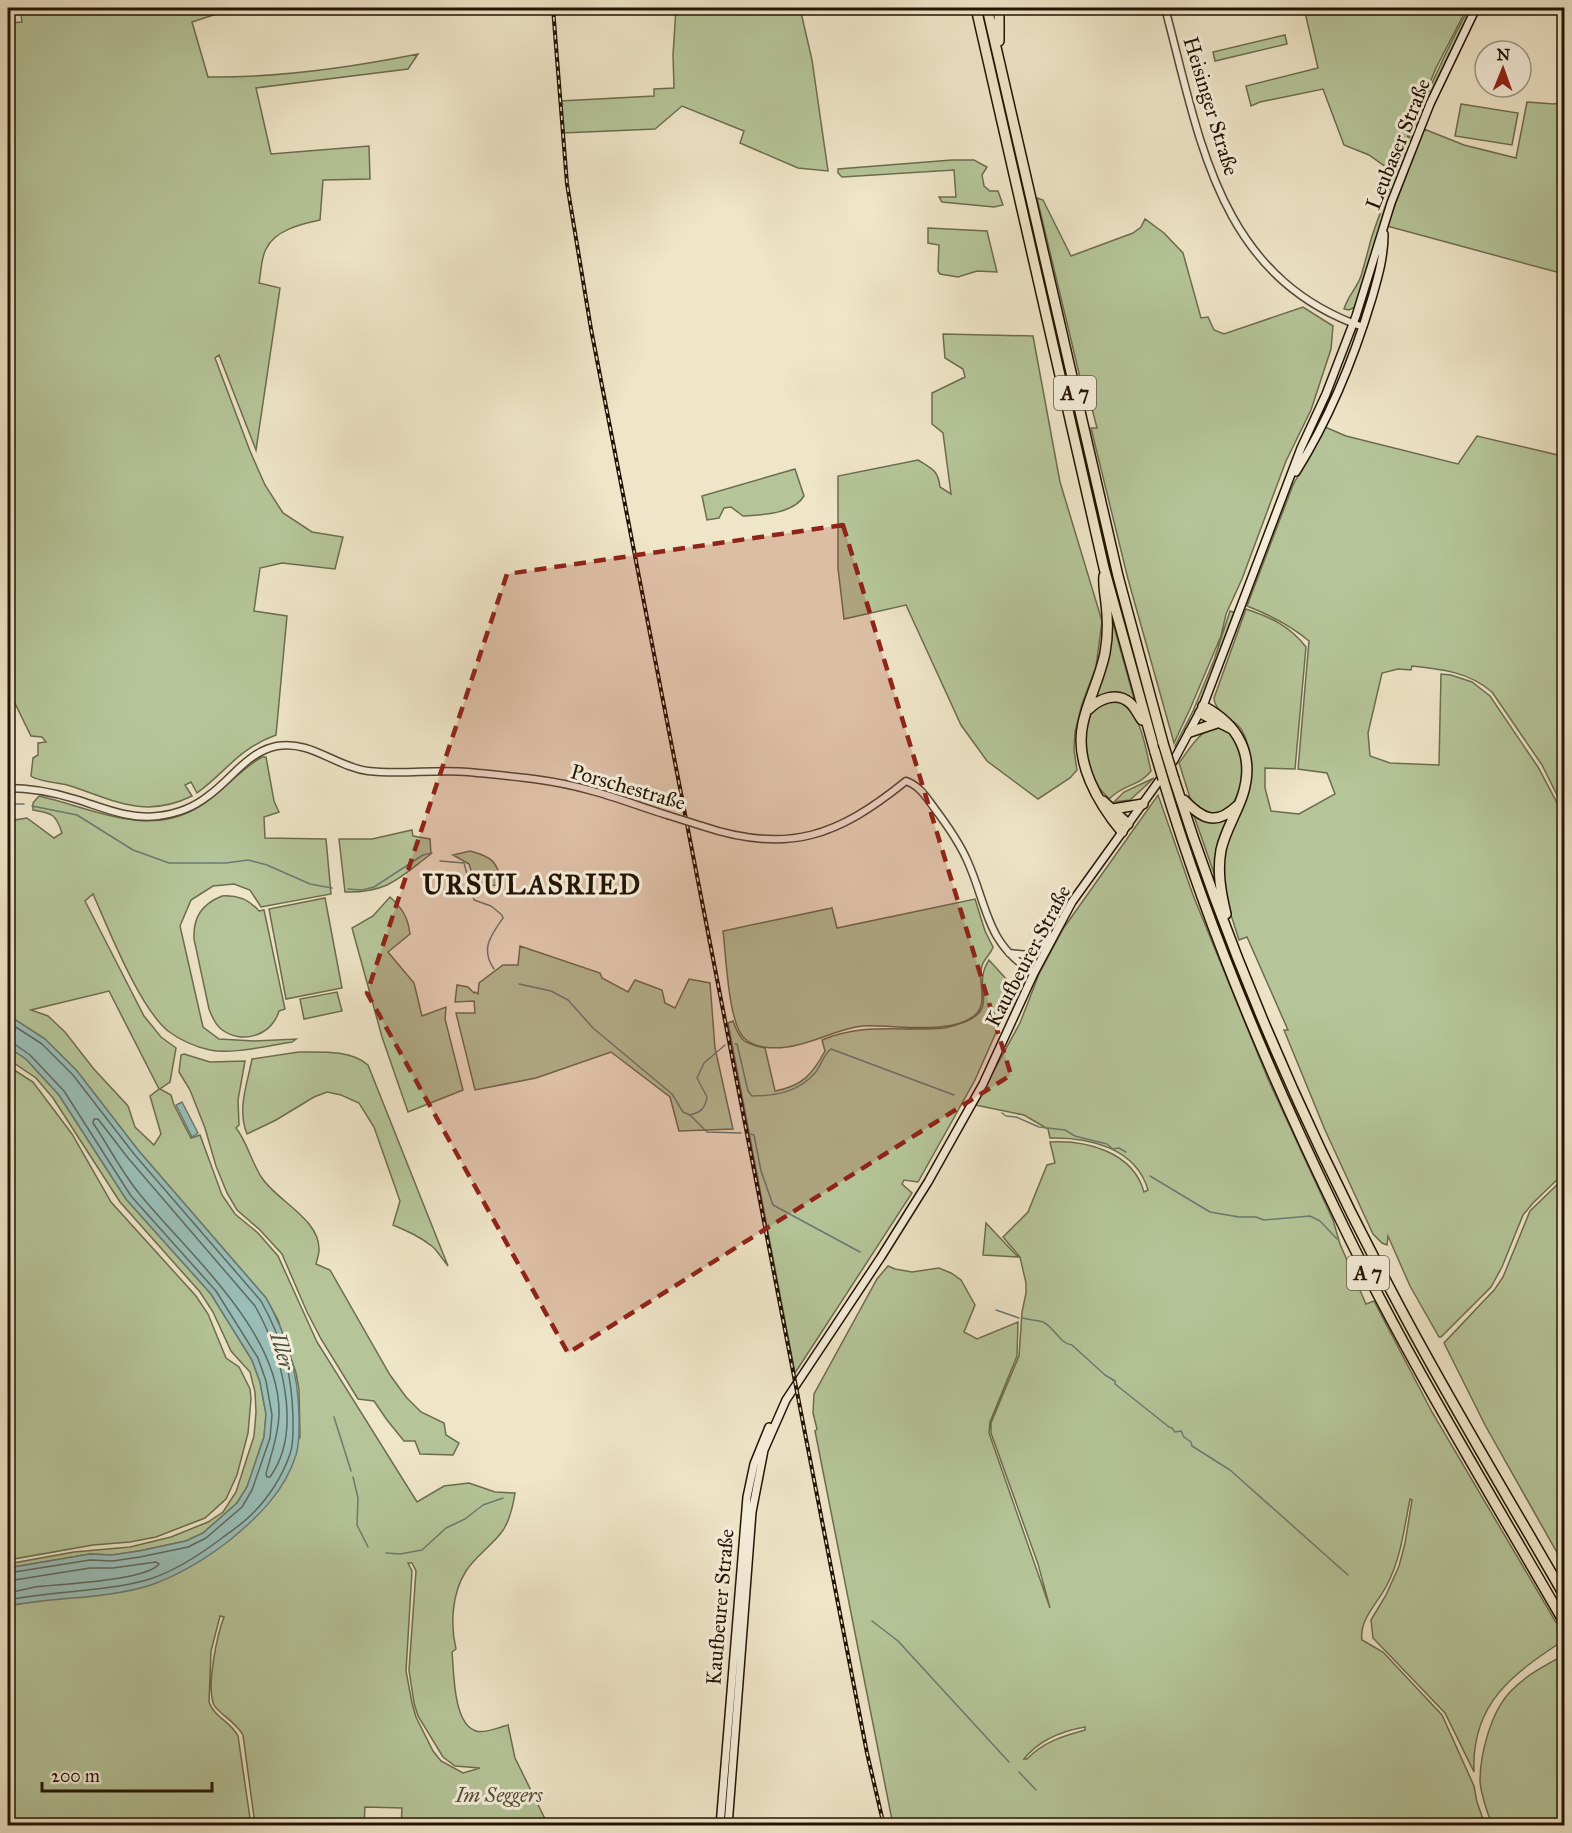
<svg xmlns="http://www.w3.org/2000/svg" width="1572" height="1833" viewBox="0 0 1572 1833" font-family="'IM FELL Great Primer',serif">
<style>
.green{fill:#b5c599;stroke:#6c6c4e;stroke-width:1.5;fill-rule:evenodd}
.water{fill:#9abfb9;stroke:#6a7a70;stroke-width:1.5}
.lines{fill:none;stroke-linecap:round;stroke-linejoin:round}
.shore{stroke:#5e695e;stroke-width:1.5}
.stream{stroke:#6a7a70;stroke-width:1.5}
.tertiary-casing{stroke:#554834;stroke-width:9}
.secondary-casing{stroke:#221303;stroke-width:10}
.motorway-casing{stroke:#221303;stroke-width:12}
.tertiary{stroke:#f5eedb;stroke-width:6}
.secondary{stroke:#f5eedb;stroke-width:7}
.motorway{stroke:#efe5c8;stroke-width:9}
.rail-casing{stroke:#221303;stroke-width:4}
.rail{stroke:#f5eedb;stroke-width:1.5;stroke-dasharray:4.5;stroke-linecap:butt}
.tertiary-bridge-casing{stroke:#554834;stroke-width:9;stroke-linecap:butt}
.motorway-bridge-casing{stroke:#221303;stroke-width:12;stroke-linecap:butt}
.tertiary-bridge{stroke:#f5eedb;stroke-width:6}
.motorway-bridge{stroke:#efe5c8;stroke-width:9}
.marked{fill:#8f2418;fill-opacity:0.2;stroke:#8f2418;stroke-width:4.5;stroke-dasharray:12 8;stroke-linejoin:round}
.labels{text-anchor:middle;stroke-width:6;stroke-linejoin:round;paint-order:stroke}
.shield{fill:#f5eedb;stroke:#615544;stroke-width:1.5}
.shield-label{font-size:20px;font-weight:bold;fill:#221303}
.street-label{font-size:21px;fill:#221303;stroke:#f5eedb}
.park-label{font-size:21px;font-style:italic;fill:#555138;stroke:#f5eedb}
.water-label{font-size:22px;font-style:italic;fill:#4c4f43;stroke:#f5eedb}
.district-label{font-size:27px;font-weight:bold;letter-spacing:1.5px;fill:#221303;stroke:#f5eedb}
</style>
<rect width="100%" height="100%" fill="#efe5c8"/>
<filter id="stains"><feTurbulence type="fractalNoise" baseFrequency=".00333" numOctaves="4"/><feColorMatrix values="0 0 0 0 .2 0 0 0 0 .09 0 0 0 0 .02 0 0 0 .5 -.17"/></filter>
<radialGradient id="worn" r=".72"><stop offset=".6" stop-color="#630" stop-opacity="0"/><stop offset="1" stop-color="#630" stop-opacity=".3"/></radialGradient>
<path class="green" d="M20,8H235L192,22L208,77C279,78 348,68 418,54L408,69L256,88L271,154L369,146L370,179L323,180L320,220C301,224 275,230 266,249C261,258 261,273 259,283L280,288L256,450L219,355L215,358L250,451L265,485L283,513L312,532L343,537L335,569L282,563L260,568L254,611L287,616L276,735C238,749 227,771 197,793L191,782L185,785L192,796C143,820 113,799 67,785C58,783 37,781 31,776L33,758L38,755V743L46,742L42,737L31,736L8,689V23L22,22Z
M676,8H740L753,13L785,12L800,8L812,60L828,171L798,168L740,143L744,131L682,106L655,129L563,133L560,101L654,96V89L674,88L673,55Z
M1304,8H1467L1436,68L1393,172L1369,155L1344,145L1323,89L1260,102L1251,106L1246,86L1318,68Z
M1469,8H1473C1424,106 1387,202 1355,307L1349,310L1344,309C1347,297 1357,288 1361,276C1365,263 1368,250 1372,236C1399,158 1430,80 1469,8Z
M1285,35L1287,44L1215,61L1213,52Z
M1527,102L1554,104L1564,102V274L1387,226L1424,129L1464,145L1516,158Z
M1461,104L1518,113L1512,145L1455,136Z
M952,160H974L987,167L982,175L984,186L990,191H998L1003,205L994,207L942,202L939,197H956L954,170L842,177L838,173V169Z
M1037,198L1043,200L1071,256L1133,233L1141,227L1145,219L1164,233L1183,253L1201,318L1208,317L1214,330L1224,334L1303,307L1333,326L1331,349L1311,410L1286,461L1242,579L1226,614L1221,636L1190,709L1174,743L1128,579L1091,428H1097L1088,393L1084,394Z
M928,228L987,231L997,272L977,271L958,277L940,274L938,271L939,245L928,243Z
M943,334L1033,336L1060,482L1102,621L1096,667L1082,704L1075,732L1074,750L1077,770L1070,778L1038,799L987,761L961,725L906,605L844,619L838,568V476L918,460C932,469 938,470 940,487L951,494L943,433L932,424V393L965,377L963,369L945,358Z
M1325,427L1346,436L1458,464L1477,436L1558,455L1564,430V792L1557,795L1542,765L1492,692C1469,672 1441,669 1412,666L1411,670L1398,669L1382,673L1368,733L1370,756L1390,763L1439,765L1441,674L1451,675L1472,682L1490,696L1538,767L1564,816V1173L1533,1203L1523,1215L1502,1267L1491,1287L1441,1337H1439L1410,1286L1388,1236L1387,1245L1382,1243L1373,1234L1325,1130L1284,1030H1288L1247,937L1239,940L1224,893V850L1251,771C1251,756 1249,742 1241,729C1233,718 1215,713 1214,698L1246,609C1270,617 1290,626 1306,647L1295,769L1265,768V788L1271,811L1299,814L1335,794L1327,773L1298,769L1309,641C1290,625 1270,615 1247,606L1293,485Z
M795,469L804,496C793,514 762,515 743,516L731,507L724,508L719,518L707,520L702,496Z
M1230,611L1236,613L1198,708L1176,749L1175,746L1193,711L1214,660Z
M1111,616L1135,702C1119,696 1110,691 1094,700Z
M1119,701C1142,713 1145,747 1151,771C1140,786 1123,784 1109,799C1105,794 1100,790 1097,784C1086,765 1077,725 1096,708C1103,702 1110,701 1119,701Z
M1215,727C1251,726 1249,802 1222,813C1218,815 1212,814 1208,815L1192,804L1179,763C1189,750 1198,732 1215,727Z
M262,757H266L274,801L279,812L264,817L265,838L326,839L331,894L261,907L250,890L234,884L213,886L191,900L180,926L203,1027L219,1039L254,1041L296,1039L292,1042C271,1045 230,1055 210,1050C196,1047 180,1040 168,1031C139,1007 109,930 93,894L85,901L144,1016L161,1037L176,1048L170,1082L160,1089L171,1095L174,1105L191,1138L200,1135L222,1195L235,1214L258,1233L278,1256L317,1342L417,1502L444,1486L469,1483L495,1492L515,1493C513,1506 509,1523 501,1533C490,1547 475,1557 466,1571C452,1593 450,1624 456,1649L452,1652C454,1672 453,1724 476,1731C485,1734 499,1727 508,1725L515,1758L548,1825H401L402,1808L365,1807L364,1825H255L243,1735C235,1721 219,1714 214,1705C206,1687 217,1635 224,1617L220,1616L211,1651L209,1702C214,1717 231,1722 238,1736L251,1825H8V1606L37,1601L112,1592L150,1585L196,1563L239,1532L300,1437L299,1390L296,1373L278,1320L266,1298L138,1150L77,1071L45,1039L8,1015V821L27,818L54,838L62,833C56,814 52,813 33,810V803L39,796C93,808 148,839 200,806C223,792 239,770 262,757ZM109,991L159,1089L150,1096L161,1134L154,1145L135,1127L128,1106L93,1068L65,1032L48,1016L31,1010ZM408,1563H412L416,1571L409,1670L414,1703L418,1716L443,1757L455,1766L480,1768L463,1773L441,1761L433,1751L416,1717L412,1703L406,1671L412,1571Z
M1154,778L1130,800L1114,802L1124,792Z
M1158,795L1193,895L1268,1079L1333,1220L1340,1244L1366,1304L1374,1301L1432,1412L1564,1636V1640C1513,1674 1471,1703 1474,1772L1445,1713L1373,1638L1371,1620L1386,1595L1399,1566L1405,1543L1412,1500L1410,1499C1404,1529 1401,1558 1387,1585C1378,1603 1359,1619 1362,1640L1383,1652L1442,1715L1474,1786L1477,1802L1485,1825H893L815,1431L817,1429L813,1413L814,1394L877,1279L888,1266L895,1269L912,1272L939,1268L951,1273L961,1280L975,1305L964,1332L977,1339L1018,1322L1017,1356L990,1422L989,1433L1050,1608L1038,1564L991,1433V1423L1019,1356L1022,1312L1026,1293V1283L1020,1257L1003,1237L1028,1212L1047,1165L1055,1163L1050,1142C1087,1140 1133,1152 1144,1192L1148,1190C1136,1148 1089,1137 1050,1138L1048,1129L1024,1115L975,1105L1020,1023L1039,974L1063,929ZM1085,1727V1730C1063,1736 1043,1742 1027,1759H1024C1039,1740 1062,1731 1085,1727Z
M1193,813L1231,816L1216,879Z
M412,830L413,836L430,839L431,854C399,878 388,893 345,892L339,839H372Z
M470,851C493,857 496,861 503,884L477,888L469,864L453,855Z
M222,896C237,895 249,899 259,911L264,910L285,1009L279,1011C272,1036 241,1045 221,1029C215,1024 212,1017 209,1009L194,939C193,917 202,904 222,896Z
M390,897C402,908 408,917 410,934L388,952L414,983L422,1016L446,1007L445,1019L463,1090L408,1112L382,1037L352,928L373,916Z
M325,898L342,988L286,999L269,909Z
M975,899L985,931L993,947C991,954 983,960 982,966C977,981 989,1003 975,1015C951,1036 893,1024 862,1026C836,1029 813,1044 787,1047C773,1049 754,1048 744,1038C728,1022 726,954 723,931L832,908L837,928Z
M520,946L600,973L602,978L628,992L635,980L662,990L665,1003L675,1008L689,979L710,983L715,1048L733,1129L679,1131L670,1097L611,1052L536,1078L475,1090L456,1013H475L474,1001L455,1002L457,985L468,987L474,993L475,992L478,994L479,983L503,965H518Z
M989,960L1008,981L1006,1010L975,1080L918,1182L904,1180L902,1184L912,1193L795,1373L728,1023L733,1021C740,1041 744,1044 765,1048L775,1091C802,1086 812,1075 825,1051L822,1040C865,1022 901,1032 945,1028C1010,1013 968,992 989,960Z
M337,992L342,1011L304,1019L300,999Z
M8,1047L26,1059L59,1095L126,1199L211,1294L252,1360L260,1382L266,1414L264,1437L247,1487L237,1503L203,1533L186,1541L139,1551L112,1555L90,1554L8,1568V1564L74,1552L130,1547L171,1537L208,1522L223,1512L236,1492L254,1436L256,1412L255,1392L250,1372L231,1351L213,1312L200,1292L120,1202L53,1098L36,1078L8,1059Z
M299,1052C321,1052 351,1050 368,1065L448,1266C443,1260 438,1252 433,1247C421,1237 407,1231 393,1225L400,1201L374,1127L359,1103L341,1095L327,1092L314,1097L276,1120L247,1134C237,1109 247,1085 252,1059Z
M184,1054L210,1062L245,1061L238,1100L239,1125L236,1128C248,1143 251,1162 262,1178C277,1201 320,1219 319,1250C319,1254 317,1260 316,1264L330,1270L390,1375L406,1397L421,1412L444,1423L446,1435L459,1443L453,1455L420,1454L415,1441H404L387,1420L374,1401L358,1399L321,1339L307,1312L282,1254L260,1230L237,1210L227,1193L216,1166L205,1128L190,1090L179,1072L181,1055Z
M8,1066L33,1082L72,1134L111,1202L196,1296L208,1314L226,1358L239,1367L250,1389L251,1399L248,1433L237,1475L226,1499L205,1518L156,1537L130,1542L93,1545L8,1560Z
M1564,1178V1565L1485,1425L1444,1343L1495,1289L1503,1277L1530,1211Z
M986,1223L1018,1257L983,1255Z
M1564,1655V1825H1492C1487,1811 1481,1796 1480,1781C1480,1754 1491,1711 1511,1691C1526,1675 1546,1665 1564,1655Z"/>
<path class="water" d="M8,20L11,60L8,81Z
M8,1015L45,1039L77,1071L138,1150L266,1298C287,1336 298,1372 299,1414C299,1428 300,1442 296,1455C285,1491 258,1517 230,1540C207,1558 179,1575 151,1585C108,1599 53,1597 8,1606V1568L90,1554L112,1555L139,1551L186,1541L203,1533L237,1503L247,1487L264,1437L266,1414L260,1382L252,1360L211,1294L126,1199L59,1095L26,1059L8,1047Z
M182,1102L198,1133L192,1137L176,1105Z"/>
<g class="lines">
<path class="shore" d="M8,1022L42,1044L73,1075L134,1154L261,1301C283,1341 292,1373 293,1418C293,1430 294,1443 290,1454C283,1475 269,1497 254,1512C245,1522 233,1530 222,1538C201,1554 173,1572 147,1580C102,1592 53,1591 8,1600
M8,1042L13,1043L30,1055L64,1091L131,1196L216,1291L258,1358L266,1381L272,1415L270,1438L252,1490L242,1507L206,1538L188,1547L140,1557L113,1561L90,1560L8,1573
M94,1119H98L128,1158L255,1306C281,1352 304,1430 270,1477H267L266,1474C271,1454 278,1437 279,1416C282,1332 186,1252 138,1192C121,1171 108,1145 93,1123Z
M8,1581L90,1568H113L156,1562L159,1564C146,1581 59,1584 35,1587C26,1589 17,1591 8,1593"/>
<path class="stream" d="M8,804H24
M32,806L77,815L133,850L169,863H226L248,860L267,865L310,884L332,888
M440,861L464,863L474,900L491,906L502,915L503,918C491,935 480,949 494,969
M348,889L362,890L374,887L423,855L432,853
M519,984L551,991L568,1000L593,1028L672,1094L683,1112L690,1115C701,1112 705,1109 707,1097L697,1078L704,1063L725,1045
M735,1044H737L748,1091L752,1096C776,1096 798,1092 815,1073C821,1066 823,1055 831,1049L954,1095
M1002,1113L1006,1116L1016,1117L1039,1127L1065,1130L1075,1136L1107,1144L1113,1149L1119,1148L1126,1152
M690,1115L707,1132L741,1133
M751,1134L754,1135L761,1171L773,1205L860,1252
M1150,1176L1210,1212L1239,1217H1256L1264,1220L1310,1216L1320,1221L1337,1239
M996,1310L1019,1318
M1023,1318C1029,1320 1037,1320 1043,1322C1054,1327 1060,1344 1072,1345L1105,1375L1115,1381V1384L1169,1427L1172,1428L1175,1432L1181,1431L1184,1437L1191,1442L1192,1446L1230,1470L1348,1575
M334,1417L351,1471
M353,1477L358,1498L357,1525L368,1547
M386,1553L400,1554L422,1550L446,1528L465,1519L483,1505L503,1498
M872,1621L898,1641L1009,1762
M1019,1772L1036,1790"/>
<g class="tertiary-casing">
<path id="tertiary" d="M1165,8C1200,138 1217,276 1363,327
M8,788C31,788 52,792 75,799C102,807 129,820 158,816C176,814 194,807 208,796C232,779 247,752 277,746C311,740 336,767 368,771C401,775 435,769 468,772C509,776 550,779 589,790C616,797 641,807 667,815
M702,826C788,855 838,836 906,781C920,786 926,797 935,809C947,825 959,842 967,860C988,906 985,943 1034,973
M1009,953L1029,955L1052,937"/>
</g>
<g class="secondary-casing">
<path id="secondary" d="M1296,472C1329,419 1354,358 1372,298C1378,277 1384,257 1384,234
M720,1826L747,1497L754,1464L769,1427
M728,1826L752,1512L764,1450L786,1400L881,1257L928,1182L956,1132L983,1084L1034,973L1072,902L1174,760L1203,706L1301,448L1326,394L1356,316L1391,203L1430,104L1476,8"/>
</g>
<g class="motorway-casing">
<path id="motorway" d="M976,8L1104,568L1155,752
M987,8L1118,576L1163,743
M999,14V41
M1104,576C1103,586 1105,594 1106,603C1108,620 1108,637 1105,653C1100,678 1088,700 1083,723C1074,762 1098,803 1122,832
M1203,706C1238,724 1255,755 1243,794C1237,813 1225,831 1221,850C1217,872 1221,893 1226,914
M1089,709C1099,699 1117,691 1130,703C1135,707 1138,715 1142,720
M1200,713L1232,729
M1190,732L1217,723
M1163,779C1208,929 1270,1075 1338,1215C1405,1355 1487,1488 1564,1622
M1174,779C1231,959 1307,1132 1395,1298C1448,1399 1508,1497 1564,1595
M1184,800C1202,819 1216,826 1237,806
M1103,801L1128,824
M1113,809L1143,804"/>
</g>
<use href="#tertiary" class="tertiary"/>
<use href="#secondary" class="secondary"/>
<use href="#motorway" class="motorway"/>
<g class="rail-casing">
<path id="rail" d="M553,8L567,184L591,329L867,1753L884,1826"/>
</g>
<use href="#rail" class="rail"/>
<g class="tertiary-bridge-casing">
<path id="tertiary-bridge" d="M667,815L702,826"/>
</g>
<g class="motorway-bridge-casing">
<path id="motorway-bridge" d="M1163,743L1174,779
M1155,752L1163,779"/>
</g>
<use href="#tertiary-bridge" class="tertiary-bridge"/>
<use href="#motorway-bridge" class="motorway-bridge"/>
</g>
<path class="marked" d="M843,525L1011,1075L568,1353L367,993L507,574Z"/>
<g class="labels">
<g class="shield">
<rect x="1054" y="376" width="42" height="34" rx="4.5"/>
<rect x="1347" y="1256" width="42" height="34" rx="4.5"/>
</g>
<g class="shield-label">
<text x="1075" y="400">A 7</text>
<text x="1368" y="1280">A 7</text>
</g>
<g class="street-label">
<text transform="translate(1211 106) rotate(73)" y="7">Heisinger Straße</text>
<text transform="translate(1398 144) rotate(-68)" y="7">Leubaser Straße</text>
<text transform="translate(628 787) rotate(16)" y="7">Porschestraße</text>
<text transform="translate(1028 956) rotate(-62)" y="7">Kaufbeurer Straße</text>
<text transform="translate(720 1607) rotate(-85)" y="7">Kaufbeurer Straße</text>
</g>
<g class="park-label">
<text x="499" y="1802">Im Seggers</text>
</g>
<g class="water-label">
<text transform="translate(283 1351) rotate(74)" y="8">Iller</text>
</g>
<g class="district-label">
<text x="532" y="894">URSULASRIED</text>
</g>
</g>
<rect width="1572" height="1833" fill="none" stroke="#efe5c8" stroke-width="30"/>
<rect x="9" y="9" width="1554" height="1815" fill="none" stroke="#221303" stroke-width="3"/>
<rect x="15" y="15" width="1542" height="1803" fill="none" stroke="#221303" stroke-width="1.5"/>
<g transform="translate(1503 69) rotate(1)"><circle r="28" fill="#f5eedb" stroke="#a19685" stroke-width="1.5"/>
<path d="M0-4.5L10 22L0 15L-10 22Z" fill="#8f2418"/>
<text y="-9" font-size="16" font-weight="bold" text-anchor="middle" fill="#221303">N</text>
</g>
<path d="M42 1782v9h170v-9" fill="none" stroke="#221303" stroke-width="3"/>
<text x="51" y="1782" font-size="18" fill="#221303" stroke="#f5eedb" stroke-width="4.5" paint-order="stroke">200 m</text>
<rect width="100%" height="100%" filter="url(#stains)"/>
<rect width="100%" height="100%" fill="url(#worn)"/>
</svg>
